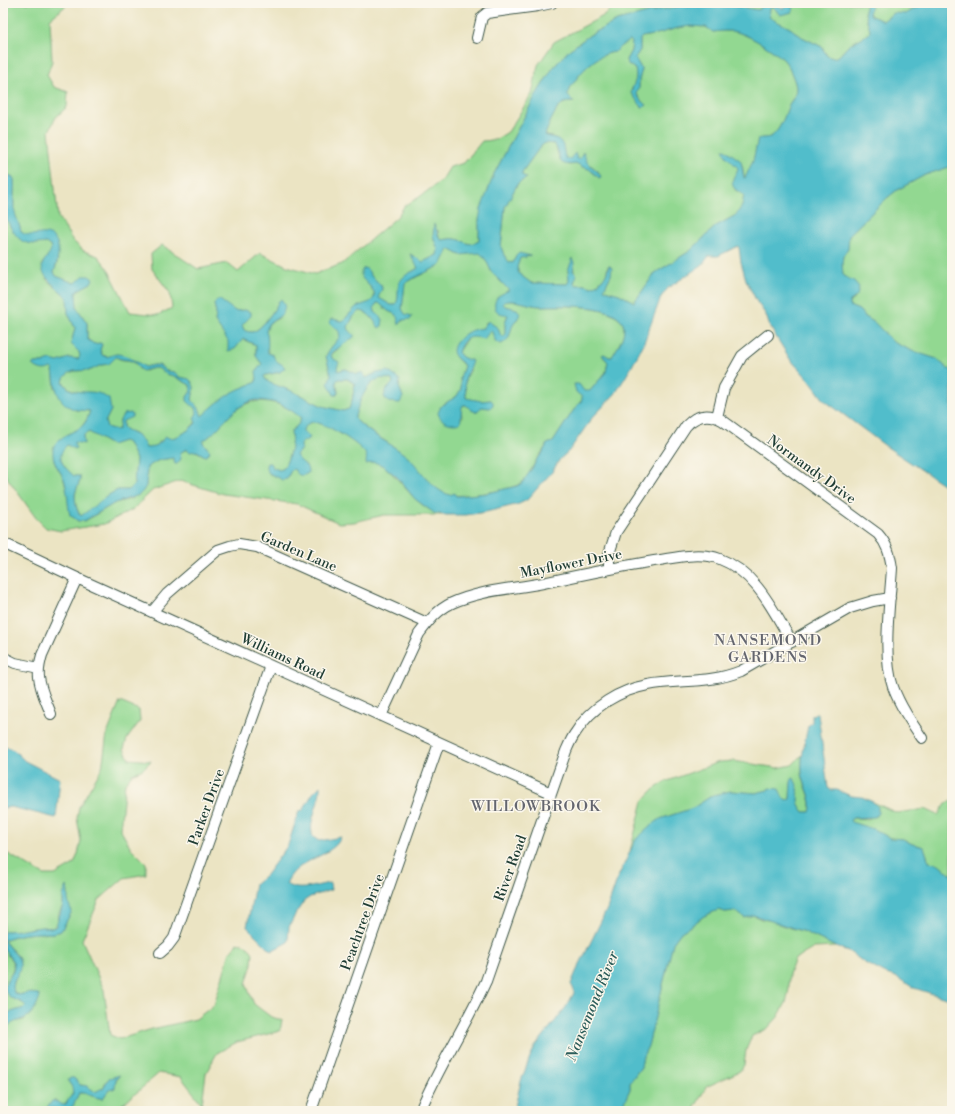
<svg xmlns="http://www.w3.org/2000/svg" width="955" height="1114" viewBox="0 0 955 1114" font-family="'Libre Bodoni',serif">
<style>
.green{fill:#92d891;stroke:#588a62}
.water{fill:#51bdcb;stroke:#387d80;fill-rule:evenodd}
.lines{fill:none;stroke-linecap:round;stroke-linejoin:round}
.minor-casing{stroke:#3e5649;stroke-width:12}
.minor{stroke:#fff;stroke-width:10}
.labels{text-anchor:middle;stroke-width:3;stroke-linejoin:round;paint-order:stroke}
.street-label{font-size:14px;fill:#1f3d34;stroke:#fbf7ec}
.neighbourhood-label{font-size:15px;letter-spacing:1px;fill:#64666f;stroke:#fbf7ec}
.water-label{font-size:15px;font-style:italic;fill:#2c5d5a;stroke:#fbf7ec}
</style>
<rect width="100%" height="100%" fill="#fbf7ec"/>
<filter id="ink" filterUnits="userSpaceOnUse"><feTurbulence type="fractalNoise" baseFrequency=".025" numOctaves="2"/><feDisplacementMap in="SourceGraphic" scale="8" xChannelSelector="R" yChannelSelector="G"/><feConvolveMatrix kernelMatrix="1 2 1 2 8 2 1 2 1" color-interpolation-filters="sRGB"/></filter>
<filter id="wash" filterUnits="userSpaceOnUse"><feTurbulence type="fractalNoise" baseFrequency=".012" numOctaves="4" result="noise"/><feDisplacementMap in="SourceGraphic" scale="16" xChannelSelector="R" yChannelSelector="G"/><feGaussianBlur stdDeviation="0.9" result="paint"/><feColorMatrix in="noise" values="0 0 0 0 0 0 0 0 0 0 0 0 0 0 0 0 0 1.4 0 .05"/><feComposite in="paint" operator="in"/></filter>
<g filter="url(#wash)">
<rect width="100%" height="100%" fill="#ebe4c3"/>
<path class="green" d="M12,3H69L50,19L52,61L47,75L54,87L68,92L67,107L56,117L49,131L58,217L73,241L84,251L98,256L107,267L130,312L158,315L172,308L170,293L152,269L151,254L162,245L198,269L227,263L238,272L260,253L287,266L315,274L342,264L397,217L405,205L418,198L442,180L450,167L464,163L482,141L495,140L508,132L532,94L538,65L554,42L605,15L616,3H701L659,10L617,21L590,35L569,50L553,68L536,95L494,174L479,220V241C467,248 466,240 455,239C451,238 445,240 441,240L439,238L438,230L433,236L438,250L437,255L423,262L410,254L418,268C411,272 401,277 399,286C397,293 400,299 395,305H391L379,298L378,296L382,289L381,285L372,277L367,269L362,277L374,292V298L371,302L356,307L343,321H340L333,319L330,323L339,331L340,337C335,343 329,349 326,356L331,375L338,392L336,382L338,379H347L355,384L352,401L349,409L343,411L322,406L292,391L270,383L265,379L264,376L266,375L280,372L284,366C275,361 266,355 267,344C268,338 268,337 266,331L269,323L279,318V301C275,309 260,333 250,332C248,332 246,331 244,330L242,325L251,316L245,310L235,311L214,304L216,313L215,322L235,349L242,339L256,345V356L262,364L255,383C231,391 221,400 202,417L199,408L192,400L194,387L189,379L179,377L174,372L166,371L159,365H154L145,367L135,361L116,354L109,357L102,355L100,350L102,345L100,343L94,344L87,339V323L77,308L76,293L78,290L91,283H74L56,276L54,272L58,260L46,234L26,236L21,232C20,225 14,214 14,208C13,198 15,189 14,179L3,170V7Z
M712,3H764V5L758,10Z
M795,3H866C862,16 870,22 870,33L849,45L839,56L833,58L827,56L822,47L802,37L790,28L773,20L769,16L770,9L772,5L780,15L792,7Z
M872,3H924L906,14L894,13L883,21L871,16L869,13Z
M690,26L706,27L713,32C721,31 733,30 740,33C752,37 775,51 784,60C788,64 796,82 796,88C795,99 791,99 788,107C785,116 780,130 772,136C767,139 762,137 758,140L753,161L745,179L744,178C742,155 739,163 725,149L726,156L738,168L737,172L733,178L735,190L744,195L742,207L736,215L716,226L690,251L655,273L638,297L634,302L619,294L608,291L604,289L611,275L608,266L606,275L597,285L592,287L585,285H575L573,259L568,270L569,281L567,284L531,283L519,274L517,267L520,258L529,256H516L513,263L509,262L504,255L501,247L505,207L518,183L526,178L522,175V172L540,147L545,143L554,144L556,146L559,158L569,165L578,164L582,167L589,169L599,177V172L587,162L583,153L580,159L567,160C561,153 566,146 557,139C554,137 549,137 545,135C548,127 554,111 561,105C564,102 569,102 574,102L567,96C567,90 571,87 574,82C584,68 598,54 615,52L621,46L630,40L632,42L631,51L626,60L628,64L635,69C637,77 636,84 631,90L642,102L636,93L639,88V79L642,70L635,58L640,50V39L642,37L657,34L678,28Z
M952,163V370L948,369L937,359L912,351L893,342L875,323L864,316L859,310L849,306V302L855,299L843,276L842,263L843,256L848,248L849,235L887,198L897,190L925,175L949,167Z
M3,207L10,227L34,244L46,243L51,247V252L42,264L47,280L67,297L68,313L75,328L71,344L79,352L80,356L78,359L69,358L58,362L50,360L43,363H34L53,369L55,388L75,410L90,411C84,429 77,430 62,439L55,464L63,477L68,493L70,515L78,521H85L115,503L131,499L146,486L147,467L159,460L173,458L174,459C185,446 191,448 205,456L210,451L203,443V441C227,425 235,396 269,402C281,404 292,409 301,418C300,424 295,428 291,431C293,443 290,458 283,469L279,470L272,467L269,474L287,479L290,472L293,469L295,470L307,466L298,459L296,455L301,449V443L308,435L303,432V429C305,427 307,424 309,423C320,417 358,444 365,452C366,454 366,456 368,458C373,463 381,463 386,468C406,485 417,510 445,515H384L354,522L339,523L297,504L223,494L180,481L153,490L132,510L104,524L61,531L46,528L36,518L3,472Z
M449,249L460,255L480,252L486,260L492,273L509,290L508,292L499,296L508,314L505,322V333L504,336H501L486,322L483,328C461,332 461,337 455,356L464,366L460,378L461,389L457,396L441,406L462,418L461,407L463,405H466L471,410L482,407L490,408L491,400L481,401L466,399L465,380L470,371L471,360C465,360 461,357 458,352L467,338L491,330L496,342L509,337L512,326L518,318L517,309L505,306L503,304L504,302C515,298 529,306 541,306C558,306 623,302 624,329C624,339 617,348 612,357H609L604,354L603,357L608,362L606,372L589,392L584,391L582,400L573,411L553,442L547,444C544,450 541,454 537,459C532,467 529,476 523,482C515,490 457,499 446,494C431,488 422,472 411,461C395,444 372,436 355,419V416C357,410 358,403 361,397C365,388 379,373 390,379C395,382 399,392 403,397L399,387V380L376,373L366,378L345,369L338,371L331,355L354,335L349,330L348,327L353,317L359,311C369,311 374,321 379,328L374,307L377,303H379L388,311L397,315L400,324L403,320L405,314L402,309L405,283L410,280L441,265Z
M116,357C126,364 131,355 139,369L145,371L154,368H158L166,374L174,376L190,385L191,391L187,397C191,407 192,403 196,409C204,421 183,435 174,438C171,439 167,438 165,439C157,441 156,449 146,448C139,430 132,436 123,427V421L120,420L119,429L115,430L107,427L105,422L111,410L98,393C85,392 71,394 63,382L64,378L68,373L74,371L91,370L101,365L109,364Z
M89,432L111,445L123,441H126L128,443L136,459L134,485L129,490H118L110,494L82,516C76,512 74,498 76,491C78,485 81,482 80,476H74C64,467 54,457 66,445H68L72,448L74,442Z
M120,702L139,710L140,721L127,739L124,749L129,759L151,761L143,769L132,774L125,783L120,829L131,848L146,863V874L124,878L99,900L82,940L104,990L110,1035L120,1039L152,1029L196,1019L214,1005L230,952L237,943L247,945L253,953L252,964L246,984L254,1004L271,1017L282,1020L280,1031L237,1042L217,1053L206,1073L202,1104L181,1077L159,1073L127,1101L112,1111H67L73,1106L79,1093C88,1092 94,1099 103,1098L119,1076L106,1081L103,1088L95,1092L87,1086L80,1085L74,1078L68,1081L72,1087L73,1093L65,1105H62L55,1100L45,1109V1111H3V1083L5,1081V1075L3,1076V1029L12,1022L24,1020L38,994L28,993L18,995L14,993C10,979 23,975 19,960C17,952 7,947 4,940C15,935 30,933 42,933C49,933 54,934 61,931L72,911L67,904L68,892L63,895V905L59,913L58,921L53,928L42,927L23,930L6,931L3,933V851L44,875H55L74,864L78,854L81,841L77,818L79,807L102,768L107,734Z
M802,755C802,761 801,768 802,774C804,786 814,800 810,812H804C797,804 797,799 798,788L791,782L790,799L787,800L768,790L756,793L731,791L713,795L693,808L660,819L630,851L643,801L653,790L665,782L719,762L733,761L778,768L792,765Z
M952,801V874H950L939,864L929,862L924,847L912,844L903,839L890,838L873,829L851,823L850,820L853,818L869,819L878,808L873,802L897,813L925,809L938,815L946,803Z
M718,910L725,912L735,911L745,918L753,915L761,919L774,921L781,925L805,932L836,947L814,948L795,959L789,974V989L786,1003L778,1017L768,1028L752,1036L746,1050L744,1065L740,1071L706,1087L693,1111H620L630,1089V1082L641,1067L643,1056L648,1046L673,943L681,932L692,925L704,916Z
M3,948C14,965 18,964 6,981L11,998L24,1003L26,1006L24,1008L8,1013L3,1017Z"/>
<path class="water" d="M701,3H718L758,10L764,5V3H779V7L783,9L787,3H795L792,7L793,12L780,15L772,5L770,9L769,16L774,20L790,28L802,37L822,47L827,56L833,58L839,56L849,45L870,33C870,22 862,16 866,3H872L869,13L871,16L883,21L894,13L906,14L924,3H952V163L949,167L925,175L897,190L887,198L849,235L848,248L843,256L842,263L843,276L854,281L859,287L857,296L849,302V306L859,310L864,316L875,323L893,342L912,351L937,359L948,369L952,370V490L887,447L824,400L810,381L790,359L770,327L766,315L757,302L746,280L741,262L739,248L738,246L718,256H709L702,265L668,288L661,297L643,345L631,368L615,394L592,418L569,451L560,459L552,472L527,500L519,504L486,512L466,515H445L434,513L415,499L397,477L384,466L374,462L366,464C366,461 367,458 366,455C362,445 324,422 313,422C308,422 306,426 303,429V432L308,435L310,438L301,443V449L296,455C299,462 309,464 308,473C303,477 297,476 295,470L293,469L290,472L287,479L282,480C276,475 262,474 267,463H270L272,467L279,470L283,469C290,458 293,443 291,431C295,428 300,424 301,418C293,411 282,404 272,402C267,401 261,400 256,400C233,404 222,429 203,441V443L210,451L208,455L205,456L197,451L190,452L186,449L180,453L181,459L177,464H175L173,458L159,460L147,467L146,486L143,491L139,495L115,503L84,521H78L70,515C67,503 68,491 64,479C59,468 52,464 53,450C54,438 73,433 81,427C86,423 88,417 90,411C85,410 78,411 74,409C56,403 55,385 53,369L51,368C43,372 39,369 32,365L34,363H43L50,360L58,362L69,358L78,359L80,356L79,352L71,344L75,328L68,313L67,297C60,290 37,274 43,263C46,257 51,254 51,247L46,243C39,244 29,245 22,241C11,233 3,214 3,202C3,194 8,192 7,184L3,181V170L14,179C15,189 13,198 14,208C14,213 20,225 21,232C30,238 37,233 46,234C64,237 58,260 54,272L56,276L74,283L77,282L83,276H89L93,279L91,283L78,290L76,293L77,308L87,323V339L94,344L100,343L102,344L100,350L102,355C108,359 111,354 118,354C127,355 137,362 145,367L154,365H159L166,371L174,372L179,377L189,379L192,382L194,387L192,400L199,408L202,416C221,399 230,391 255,383L257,379L256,371L262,364L256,356V345L243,339L235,349L228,351V341L215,322L216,313L214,304L217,300H220L235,311L245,310L251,312V316L242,325L244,330C246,331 248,332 251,332C260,333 275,309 279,301L281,299C291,311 278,318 269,323L266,331C269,339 267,345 268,353L273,355C276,364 282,362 285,368L280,372L266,375L264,376L265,379L270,383L292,391L322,406L343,411L349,409L352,401L355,384L348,379H338L336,382L338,392L336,395H334L328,383L331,375L326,356C329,349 335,343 340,337L339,331L330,323V320L333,319L340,321H343L356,307L370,302L374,298C374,296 375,294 374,292C371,284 354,277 364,268L367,269L372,277L381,285L382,289L379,295V298L391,305H395C401,298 395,287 401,280C405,274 413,272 418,268L410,254L423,262L437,255L438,250L433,236L434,224C437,229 437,236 441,240C445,240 451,238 455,239C466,240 467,248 479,241V220L481,209L494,174L536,95L553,68L569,50L590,35L617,21L659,10ZM690,26L706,27L713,32C721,31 733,30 740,33C752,37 775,51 784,60C788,64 796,82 796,88C796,99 791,99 788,107C785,116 780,130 772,136C767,139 762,137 758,139L753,161L745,178H744L741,161L730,153L725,149H723L726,156L738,168C737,173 735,173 734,177C729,187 737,191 744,195L742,206L736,215L716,226L690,251L655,273L638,297L634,302L619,294L608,291L604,289L611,275L612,268L609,265L606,275L597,285L592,287L585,285H575L574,282L577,275L573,271L574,264L573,258L568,270L569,281L567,284L531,283L519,274L517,267L520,258L531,256L519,253L516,256L513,263L509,262L504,255L501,247L505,207L518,183L527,178L522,175V172L540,147L545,143L554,144C564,157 552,167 578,164L582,167L589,169L599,178L601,177L599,173L587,162L583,152L580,159H577L575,153L570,159H567C562,154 566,147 560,141C557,137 550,138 545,135C548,127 555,109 562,104C565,102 570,102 574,102L568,96C567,91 571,87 574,82C584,68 598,54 615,52L621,46L630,40L632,42L631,51L626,60L628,64L635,69C638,81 633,83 631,93L642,107L646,106L647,105L642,102L636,93L639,88V79L642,70L635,58L640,50V39L642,37L657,34L678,28ZM449,249L460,255L480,253L486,260L492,273L509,290C506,292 503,293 500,295C495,298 492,308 498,312C500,314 505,314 508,315L505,322V333L504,336H501L498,328L488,321L483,328C479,329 474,329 470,331C462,335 448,347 455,356C457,360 462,361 464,366L460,378L461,389L457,396L441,406L438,413C440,422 452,426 460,423C462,418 460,410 463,405H466L471,410L476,412L482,407L490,408L493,405V402L491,400L481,401L466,398L465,380L472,361C466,358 462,359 458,352C464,337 469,335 484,339L491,330L496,342L501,344C511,340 509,333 513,325C515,321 518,319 520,314L517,309L505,306L503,304L504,302C515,298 529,306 541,306C558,306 623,302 624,328C624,339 617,348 612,357H609L604,354L602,355L608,362L606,372L590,391H584L579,384H574L576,392L582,397V400L573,411L553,442L547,444L542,454L537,459L533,467L522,483L517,486L488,493L459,496H456L454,493L450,495C433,491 422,471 411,460C394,444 371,436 355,419V416C360,400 370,371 392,380L393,383C388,388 385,390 384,397L388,402L400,403L403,397L399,387L400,380L388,371L376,373L366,378L362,372L357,374L346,369L338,371L337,368L339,362L332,358L331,355L333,352L354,337V335L349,330L348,327L353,317L359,311C369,311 374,321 379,328L382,326L383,319L375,312L374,307L377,303H379L388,311L397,315L399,325L403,320L411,319L412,316L405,314L402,309L405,283L410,280L441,265ZM116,357C121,360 127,359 132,361C137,363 138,368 142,371L154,368H158L166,374L174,376L190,385L191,391L187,397V401L196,409L197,413L194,418L196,423C189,430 179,438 169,438L165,436C162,443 154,448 146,448C140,432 132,436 123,427V421L132,417V414L131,413L124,414C120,418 119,423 119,429L115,430L107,427L105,422L111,410L109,399C106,397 102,395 98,393C85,390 71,396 63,382L64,378L69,373L74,371L91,370L101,365L109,364ZM89,432L111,445L123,441L128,443L136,459L134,485L129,490H118L110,494L81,516C76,512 75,501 75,494C76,489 80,483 80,478V476H74C64,467 54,457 67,445L75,449L76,448L74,444V442L84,444L83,436L85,434Z
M816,713L818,714L828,788L831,790H837L851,796L862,797L873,802L878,807V813L875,817L853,818L850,820L851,822L873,829L890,838L903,839L912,844L924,847L929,862L939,864L950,874H952V1000L914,988L896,977L886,974L865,963L848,951L836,947L805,932L753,915L745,918L735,911L725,912L718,910L704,916L692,925L681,932L673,943L648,1046L643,1056L641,1067L630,1082V1089L620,1111H514L521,1081L530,1057L535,1047L566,1007L574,993V990L571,984L576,972L607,909L618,877L636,839L652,825L660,819L693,808L713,795L731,791L756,793L768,790L769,788L779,789L783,798L787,800L790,799L791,782L792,779L794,778C795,781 797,785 798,788C800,801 794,799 804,812H810C815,799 803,785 802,772C801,756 805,741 808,726L812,722V715Z
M3,746L14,750L25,761L60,779L56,818L11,807L3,808Z
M320,786C321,804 307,820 313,837L319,841L341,837C333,858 297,857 286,884C299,893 316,885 330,883L331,890L310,897L304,901L296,913L289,927L288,942L271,951L247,927L255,884L266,875L288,845L299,811L303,810L313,793Z
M67,886C69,896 66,901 72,911L61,931C54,934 49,933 42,933C30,933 15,935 4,940C7,948 19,954 20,963C22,976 10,978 14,993L18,995L28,993L38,994L40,997C29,1026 23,1014 3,1029V1017L8,1013L24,1008L26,1006C21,1000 12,1001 7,994C0,982 15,975 14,965C13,959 6,954 4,949C2,945 3,938 3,933L6,931L23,930L42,927L53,928L56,926L63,905V895Z
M120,1075L116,1079L115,1088L108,1091L103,1098C94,1099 88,1092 79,1093L73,1106L67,1111H60L53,1108L50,1109V1111H45L52,1101C57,1100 60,1105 65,1105L73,1093L72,1087L68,1081L70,1078H74L80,1085L87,1086L95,1092L103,1088L109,1078Z"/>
</g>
<g filter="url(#ink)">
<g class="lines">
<g class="minor-casing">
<path id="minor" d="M477,38L482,17L487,13L538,6L552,3
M717,417L724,388L742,356L768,335
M3,543L77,578L551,793
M609,569V554L616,532L686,426C697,414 709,413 722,420L878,534C887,544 890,554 892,568C890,602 882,656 893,687C900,706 911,722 922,738
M152,612L167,594L218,550L230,546L239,544L257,547L427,623
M3,657L15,663L39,668
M51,714C47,703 40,690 39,677C38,670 40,662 42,655L77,578
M381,716L419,634C428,622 437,610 452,603C480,590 513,589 543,583C580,575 617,567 654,561C675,558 699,551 720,559C757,573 773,611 792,642
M160,953L168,946L174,938L271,666
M311,1111L439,743
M420,1111C439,1066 466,1025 486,981L566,751C569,744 572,737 576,732C591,707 620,690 648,685C680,679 709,684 741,671L850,608L873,601L890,598"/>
</g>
<use href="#minor" class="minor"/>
</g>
</g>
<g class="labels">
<g class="street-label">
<text transform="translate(812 469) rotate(36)" y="5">Normandy Drive</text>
<text transform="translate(299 551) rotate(23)" y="5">Garden Lane</text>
<text transform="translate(571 563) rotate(-11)" y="5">Mayflower Drive</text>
<text transform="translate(283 656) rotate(25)" y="5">Williams Road</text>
<text transform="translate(206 807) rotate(-70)" y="5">Parker Drive</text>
<text transform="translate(510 868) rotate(-70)" y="5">River Road</text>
<text transform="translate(362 922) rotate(-70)" y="5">Peachtree Drive</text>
</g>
<g class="neighbourhood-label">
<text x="768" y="645">NANSEMOND<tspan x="768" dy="17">GARDENS</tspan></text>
<text x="536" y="811">WILLOWBROOK</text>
</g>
<g class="water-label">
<text transform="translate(592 1006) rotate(-68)" y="5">Nansemond River</text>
</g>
</g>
<rect width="955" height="1114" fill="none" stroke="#fbf7ec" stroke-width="16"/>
</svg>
